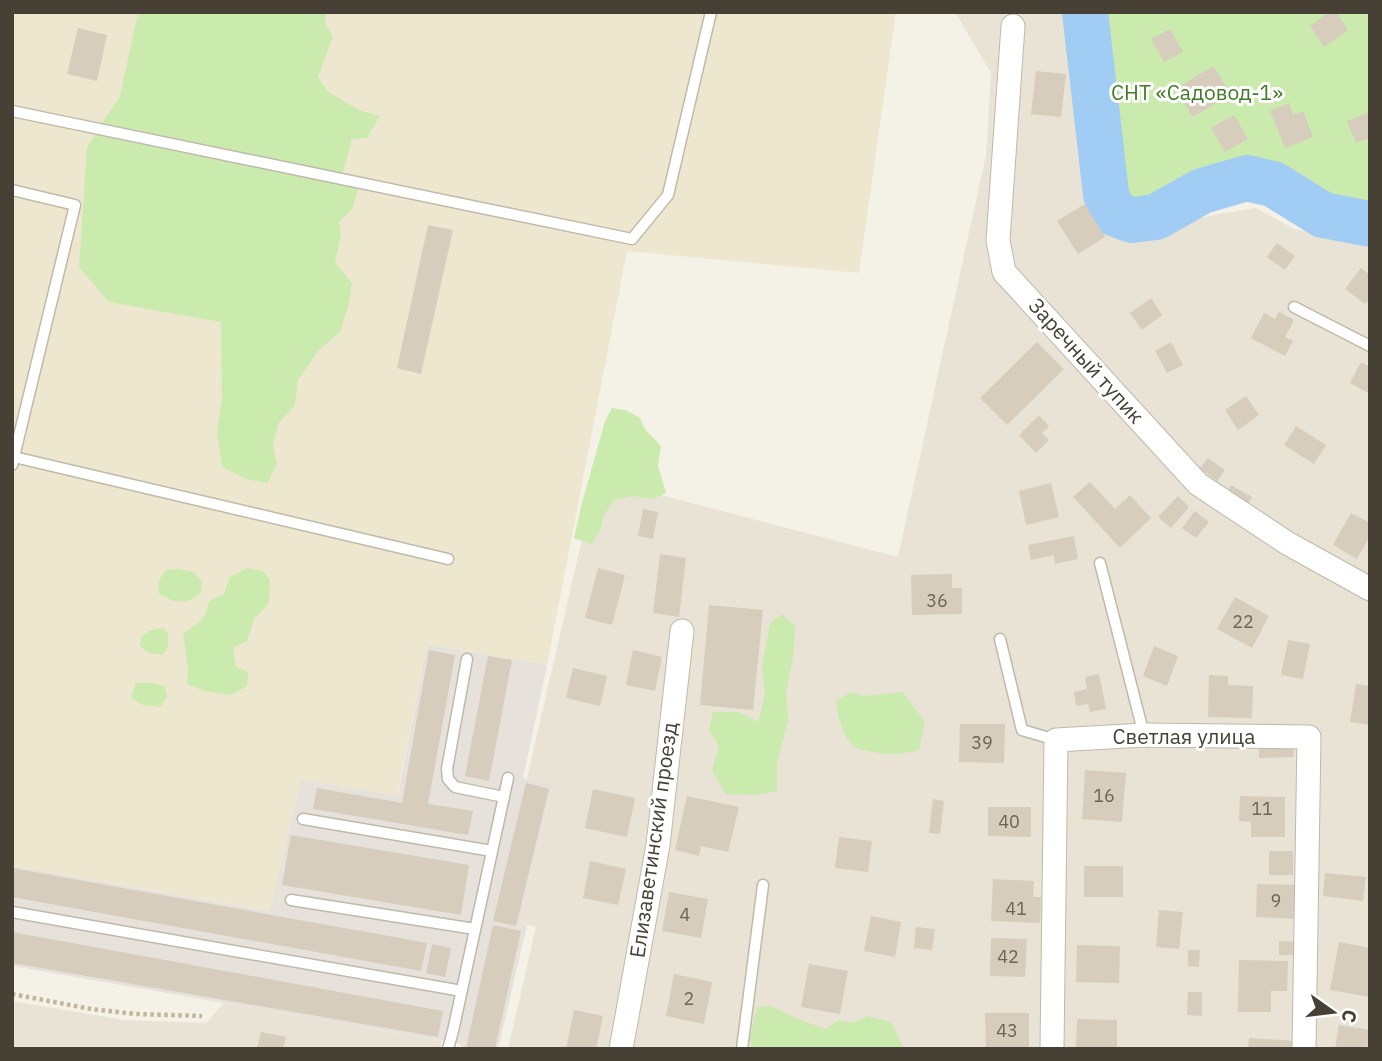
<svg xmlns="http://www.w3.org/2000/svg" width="1382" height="1061" viewBox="0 0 1382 1061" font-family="'IBM Plex Sans',sans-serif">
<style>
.residential{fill:#e8e3d4}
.industrial{fill:#e6e2db}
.education{fill:#eee7d0}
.green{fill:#cbeaae}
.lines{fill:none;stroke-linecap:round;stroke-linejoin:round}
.river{stroke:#a1ccf3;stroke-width:46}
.building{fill:#d6cdbc}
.service-casing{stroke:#c0b9a9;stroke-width:13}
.minor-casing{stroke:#c0b9a9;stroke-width:25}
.path{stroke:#c2b699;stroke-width:4.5;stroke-dasharray:3.5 3.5;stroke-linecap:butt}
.service{stroke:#fff;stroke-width:10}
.minor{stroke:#fff;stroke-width:23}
.labels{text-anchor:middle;stroke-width:6;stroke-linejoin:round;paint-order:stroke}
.number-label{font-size:18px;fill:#6b6457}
.park-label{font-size:21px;fill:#417b26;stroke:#fff}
.street-label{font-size:21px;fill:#474135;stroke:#fff}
</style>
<rect width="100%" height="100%" fill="#f4f1e7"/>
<path class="residential" d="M955,12H1073L1099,223L1121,238L1218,214L1256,208L1294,229L1370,244V1049H508L536,927L520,922L553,786L526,783L596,478L898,557L986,155L991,73Z
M12,1001L124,1020L206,1023L224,1003L442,1041L440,1049H12Z"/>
<path class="industrial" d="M427,644L547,665L523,778L553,785L520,922L527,925L498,1049H460L461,1044L12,966V866L269,911L301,779L398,795Z"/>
<path class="education" d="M12,12H896L859,273L627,251L547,665L427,644L397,796L301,779L270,911L12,866Z"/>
<path class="green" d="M138,12H326L325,23L333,37L318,77L328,92L361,111L380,116L367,138L352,139L341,179L358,190L353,208L339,222L341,235L335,262L352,283L349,303L340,332L318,351L298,380L295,405L278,424L273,445L277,464L267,483L246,479L222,467L217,432L222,400L221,322L109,302L79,267L87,147L120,96Z
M1103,12H1370V211L1342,204L1261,167L1223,168L1160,197L1131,198L1117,180L1120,131L1103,31Z
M612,408L625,410L640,418L644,428L661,446L658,466L666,493L653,499L633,496L614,500L603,517L601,528L592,544L574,538L582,503L605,421Z
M247,568L263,571L270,580L269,603L254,619L247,641L233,648L236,667L248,672L247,686L231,695L204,691L187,684L188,667L183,633C190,629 197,625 202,619C212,605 201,602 224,594L230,577Z
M177,569L193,572L202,581L201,593C185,605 177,604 159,594L158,582L165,571Z
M782,614L795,626L793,659L786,691L788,721L777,762V791L757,795L726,794L712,771L719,746L709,730L713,712H739L758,722L765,694L762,666L770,623Z
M163,628L168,634V647L163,655L149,653L140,646L141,637L151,630Z
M136,683H153L165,686L167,697L160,707L143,705L131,698Z
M851,692L864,696L903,692L925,722L919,750C900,755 884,756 865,750C863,750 856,748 855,747C842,737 838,716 836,701Z
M771,1006L791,1016L825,1029L839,1020L854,1023L867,1016L891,1022L904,1049H752L750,1038L757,1007Z"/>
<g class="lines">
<path class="river" d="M1085,12L1106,194L1113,213L1132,220L1156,217L1202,191L1247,178L1273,184L1323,215L1370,224"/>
</g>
<path class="building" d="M1329,12H1336L1348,30L1324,47L1310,26Z
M78,28L107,35L97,81L67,74Z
M1170,29L1183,52L1164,62L1151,39Z
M1213,66L1231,94L1193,117L1176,89Z
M1036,71L1066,74L1061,117L1031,114Z
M1289,103L1293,115L1303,111L1313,137L1285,148L1270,111Z
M1370,112V138L1356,143L1347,121Z
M1234,115L1248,139L1225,152L1211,128Z
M1085,204L1105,237L1078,254L1057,221Z
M428,225L453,230L421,374L397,368Z
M1277,243L1295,256L1285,270L1267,257Z
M1361,268L1370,275V298L1365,304L1345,289Z
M1151,298L1162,315L1142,330L1130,313Z
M1279,312L1294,320L1285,337L1293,341L1285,356L1251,338L1264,313L1275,319Z
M1037,342L1064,369L1007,425L980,398Z
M1171,342L1183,365L1167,373L1155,351Z
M1361,362L1370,367V389L1368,393L1350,383Z
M1246,396L1259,415L1238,430L1225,410Z
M1039,415L1049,426L1042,433L1049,440L1036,453L1019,435Z
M1296,426L1326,445L1314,464L1284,445Z
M1208,458L1225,470L1217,481L1200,468Z
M1090,482L1115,509L1130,495L1151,518L1120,548L1073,497Z
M1051,483L1059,517L1026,525L1019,491Z
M1231,485L1252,497L1247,506L1227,494Z
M1178,496L1189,507L1171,528L1158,517Z
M643,509L658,512L653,539L638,536Z
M1195,511L1209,522L1196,538L1182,528Z
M1351,513L1370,523V536L1357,559L1333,545Z
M1074,536L1078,559L1055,564L1054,555L1031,560L1028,545Z
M660,554L686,558L679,617L653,613Z
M598,568L625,575L612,625L585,618Z
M952,574V588H962V614L912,615L911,575Z
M1235,597L1269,616L1252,648L1217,629Z
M709,605L763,610L753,710L700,705Z
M1288,640L1310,644L1303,679L1281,675Z
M1154,646L1178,656L1167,686L1143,676Z
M429,650L455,655L428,804L473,811L468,835L313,809L317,788L402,803Z
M633,650L662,657L655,691L626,685Z
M488,656L512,660L489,781L465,776Z
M573,668L607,676L600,706L566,698Z
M1099,674L1106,709L1090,712L1088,704L1076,706L1074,692L1087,689L1085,677Z
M1209,675L1228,676V685L1253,686L1252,718L1208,717Z
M1356,684L1370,686V725L1350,722Z
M960,724H1005L1004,763L959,762Z
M1293,741L1294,757L1259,758V743Z
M1085,770L1126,773L1122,822L1082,819Z
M526,783L549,789L516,926L493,921Z
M593,789L635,798L627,837L585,828Z
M687,796L739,807L728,852L701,846L699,856L675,850Z
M1240,796L1285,797V837H1251V822L1239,821Z
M933,799L944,801L940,834L929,833Z
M988,807H1031V837L988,836Z
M291,835L469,865L461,915L282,885Z
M839,837L872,841L868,872L835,868Z
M1269,851H1293V875H1269Z
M590,861L626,869L618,905L583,898Z
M1084,866H1123V897H1084Z
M12,868L427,943L421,971L12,897Z
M1325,873L1366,877L1363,901L1323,896Z
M993,879L1034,881L1033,897H1041L1040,923L991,921Z
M1257,884L1295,885L1294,919L1256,917Z
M669,892L708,899L701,938L662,931Z
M1159,910L1183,912L1179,949L1156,947Z
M871,916L901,922L895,957L864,951Z
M493,925L521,931L495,1049H466Z
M916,927L935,929L932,950L914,948Z
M12,932L443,1011L438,1037L12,963Z
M991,938L1027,939L1025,977L990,976Z
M1279,941L1298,942V955H1279Z
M1339,942L1370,948V997L1330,990Z
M432,944L451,948L445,977L426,973Z
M1077,945L1120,946L1119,983L1076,982Z
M1188,950H1200L1199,967L1188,966Z
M1239,960L1288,961L1287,991H1271V1012H1238Z
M809,964L848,971L840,1014L801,1007Z
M674,974L712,982L704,1024L666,1016Z
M1188,992H1202V1016L1187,1015Z
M574,1010L603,1016L596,1049H566Z
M985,1013H1029V1049H986Z
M1077,1019L1117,1020V1049H1076Z
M1339,1025L1370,1030L1367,1049H1335Z
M261,1032L286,1037L283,1049H257Z
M1249,1038L1296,1041V1049H1248Z"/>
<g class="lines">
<g class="service-casing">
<path id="service" d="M12,111L632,239L668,195L711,12
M12,190L75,205L12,465
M1294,307L1370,346
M14,457L448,559
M1100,563L1144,735
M1000,639L1022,730L1056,740
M467,659L447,769L448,779L455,787L504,797
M303,819L492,851
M291,900L475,929
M12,912L462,991
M448,1049L453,1031L508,778
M742,1049L763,885"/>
</g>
<g class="minor-casing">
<path id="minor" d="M1013,26L998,240L1004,272L1198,484L1287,543L1370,589
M621,1049L658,845L682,631
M1052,1049L1056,740L1144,735L1309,737L1304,1049"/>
</g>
<path class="path" d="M12,994L91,1009L136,1014L202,1016"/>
<use href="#service" class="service"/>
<use href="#minor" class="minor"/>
</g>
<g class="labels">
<g class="number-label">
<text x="937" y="607">36</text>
<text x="1243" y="628">22</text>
<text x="982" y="749">39</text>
<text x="1104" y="802">16</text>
<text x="1262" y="815">11</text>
<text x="1009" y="828">40</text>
<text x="1276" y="907">9</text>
<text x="1016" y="915">41</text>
<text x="685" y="921">4</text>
<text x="1008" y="963">42</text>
<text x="689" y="1005">2</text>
<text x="1007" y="1037">43</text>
</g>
<g class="park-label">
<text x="1197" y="100">СНТ «Садовод-1»</text>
</g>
<g class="street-label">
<text transform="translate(1086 361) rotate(48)" y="7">Заречный тупик</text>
<text x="1184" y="744">Светлая улица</text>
<text transform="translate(654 840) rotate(-82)" y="7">Елизаветинский проезд</text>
</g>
</g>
<rect width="1382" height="1061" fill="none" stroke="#474135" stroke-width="28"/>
<g transform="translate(1333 1012) rotate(104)" stroke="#ffffff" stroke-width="5" paint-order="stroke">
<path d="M0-5L12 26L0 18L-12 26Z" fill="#474135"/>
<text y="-10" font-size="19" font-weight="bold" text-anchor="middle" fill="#474135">С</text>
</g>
</svg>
